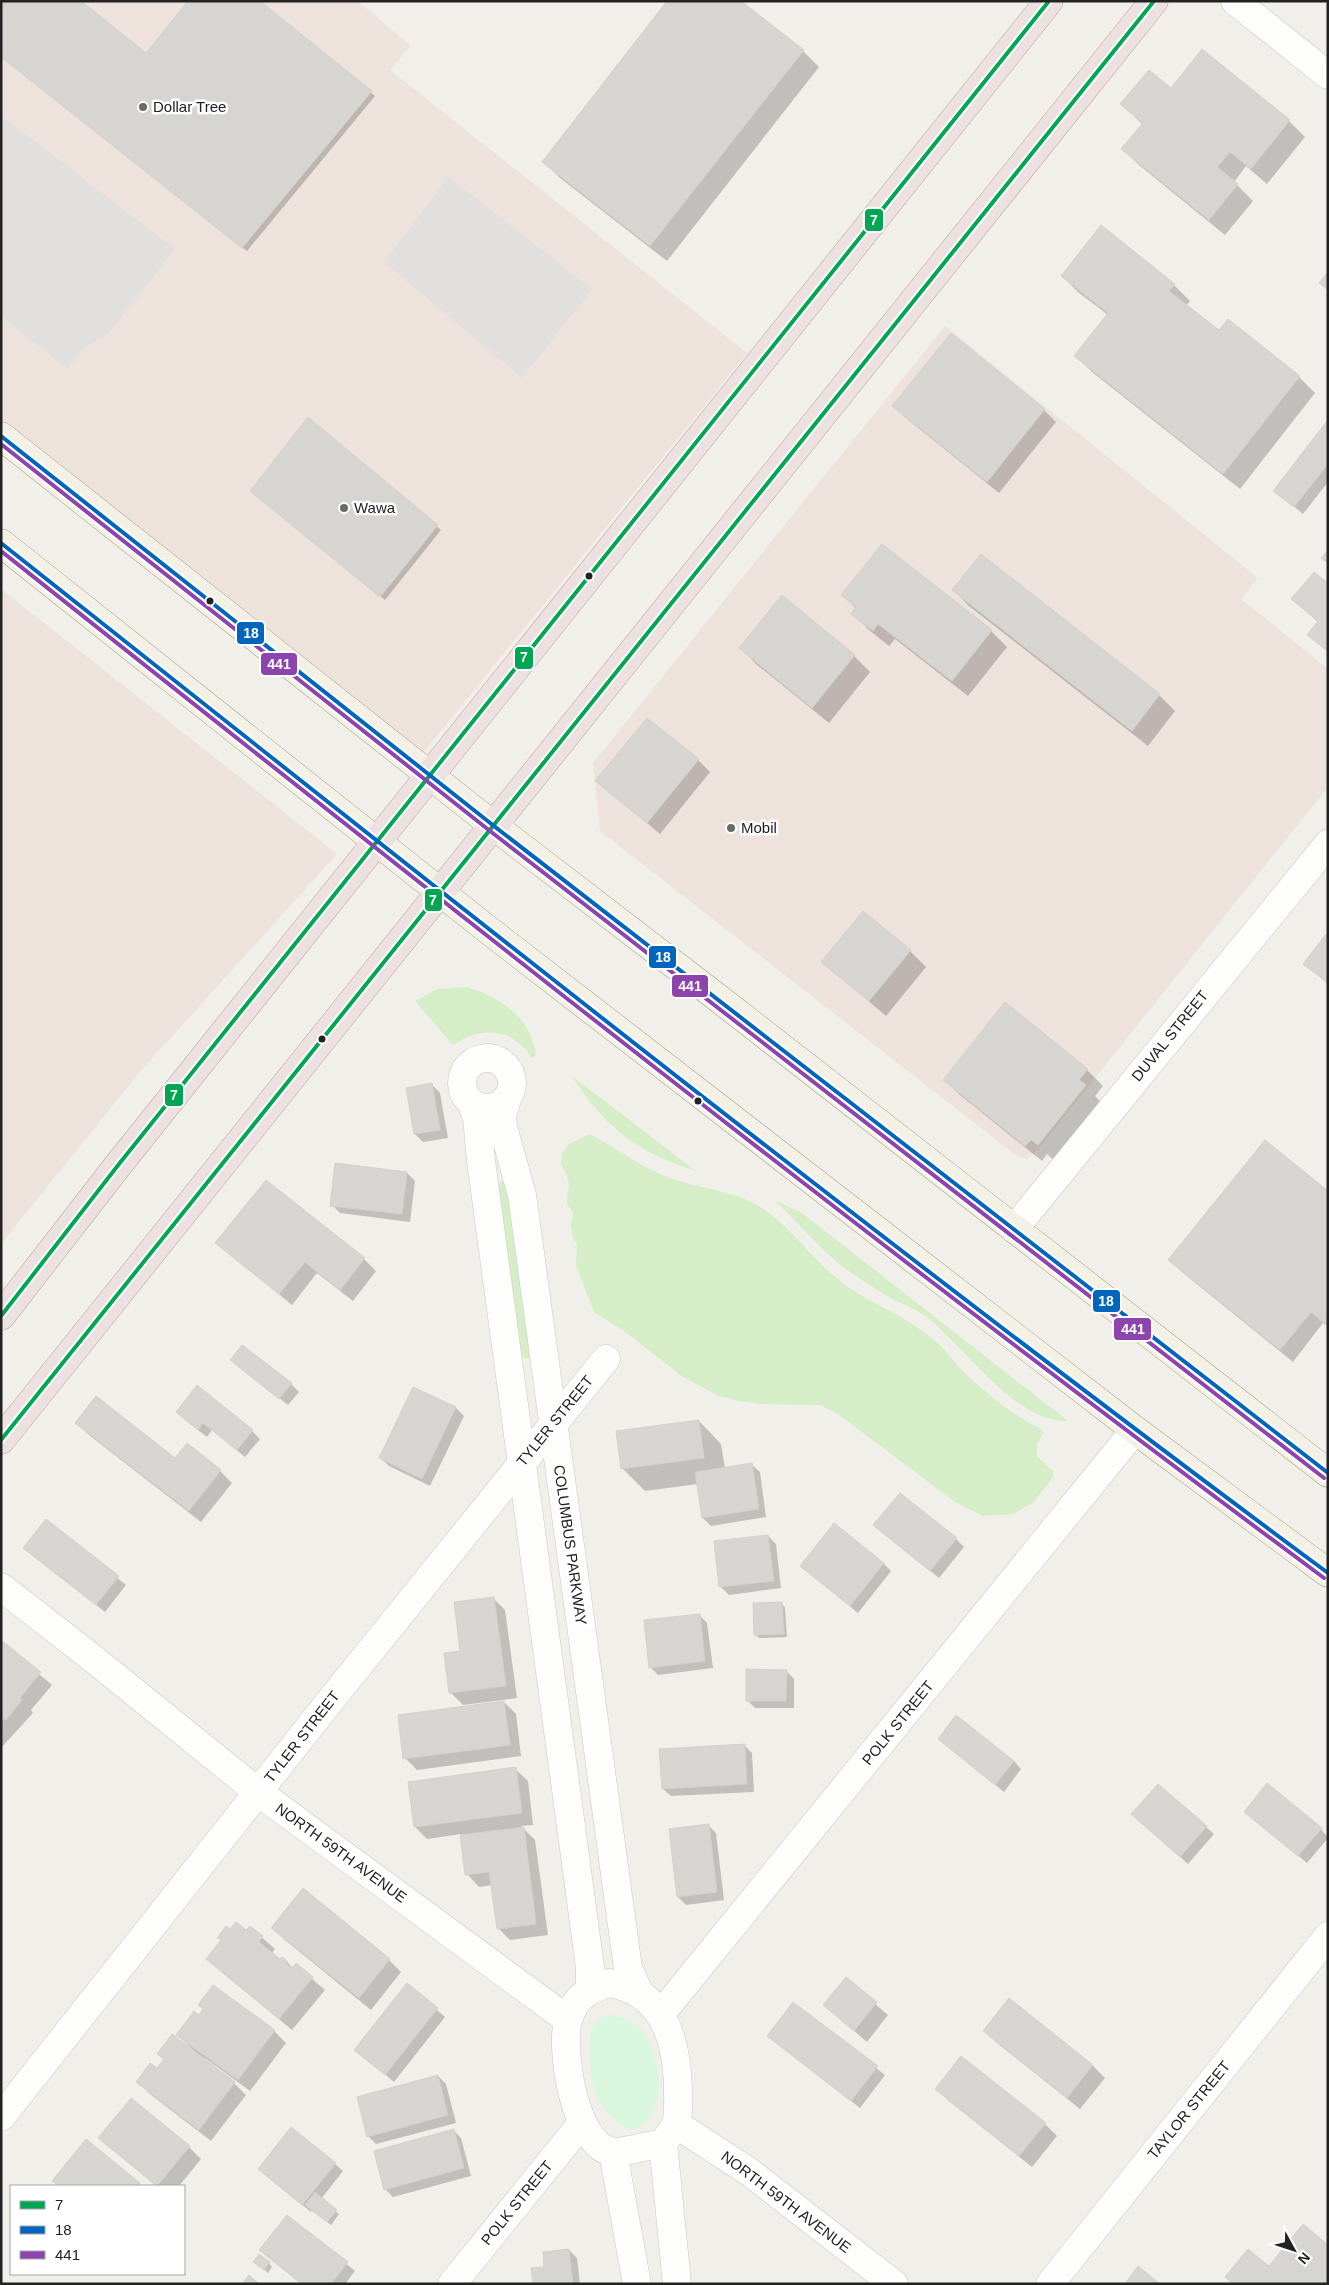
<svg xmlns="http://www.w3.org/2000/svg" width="1329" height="2285" viewBox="0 0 1329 2285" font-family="Helvetica,sans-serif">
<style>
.commercial{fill:#eee2dc}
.grass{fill:#d6eec8}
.park{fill:#d8f7de}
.parking{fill:#e1e0de}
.shadow{fill:#0003}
.building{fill:#d7d5d1;stroke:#d3d1cc}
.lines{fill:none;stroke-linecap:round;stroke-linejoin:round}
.street-casing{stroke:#c9c8c6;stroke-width:29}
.primary-casing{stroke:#a7a386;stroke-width:29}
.highway-casing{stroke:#c7a1a4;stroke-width:29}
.street{stroke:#fdfdfc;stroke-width:28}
.primary{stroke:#f3f0e6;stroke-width:28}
.highway{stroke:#ece1e0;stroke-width:28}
.bus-1-casing{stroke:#fff;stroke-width:8}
.bus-2-casing{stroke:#fff;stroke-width:8}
.bus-3-casing{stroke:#fff;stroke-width:8}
.bus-1{stroke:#00a651;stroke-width:4}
.bus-2{stroke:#0065bd;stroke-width:4}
.bus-3{stroke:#8e44ad;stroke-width:4}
.poi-dot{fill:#6a6a68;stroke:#fff;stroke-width:2}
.bus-dot{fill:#222;stroke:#fff;stroke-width:2}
.labels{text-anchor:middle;stroke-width:5;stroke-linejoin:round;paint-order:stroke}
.poi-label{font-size:15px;fill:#222;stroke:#fff;text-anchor:start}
.street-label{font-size:15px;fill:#222;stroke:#fff}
.line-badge{stroke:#fff;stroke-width:2}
.badge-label{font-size:14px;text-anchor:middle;font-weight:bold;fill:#fff}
</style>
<rect width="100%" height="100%" fill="#f0efea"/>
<path class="commercial" d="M1,1H358L411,46L390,70L747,353L415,763L1,424Z
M945,326L1258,578L1241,599L1328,669V787L1035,1153L1026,1159L1017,1156L600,831L593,763Z
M1,589L337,854L138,1074L1,1244Z"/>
<path class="grass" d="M467,987C502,998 530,1017 536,1055L532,1058C511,1027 482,1026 453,1045L415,1001L438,989Z
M572,1076L696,1171C638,1153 604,1127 572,1076Z
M590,1134C616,1147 638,1166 665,1176C699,1190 737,1189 768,1212C797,1234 817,1265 848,1287C876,1306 908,1317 934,1340C944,1348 952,1359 960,1368C985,1393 1010,1413 1041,1429L1044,1432L1037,1444V1456L1053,1471V1477L1033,1503L1013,1514L983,1516L955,1502L838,1414L820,1405L762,1404L738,1401L719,1396L683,1377L624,1331L594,1312L576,1266L577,1245L572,1235L571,1225L573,1213L567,1204V1195L569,1186L567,1176L561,1164L562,1154L569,1144Z
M505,1181L510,1185L531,1358L526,1359L522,1356L499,1188L500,1182Z
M774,1200L802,1213L1068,1421C1014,1424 962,1341 921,1313C911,1307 900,1303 890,1298C872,1287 853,1275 837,1262C814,1243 796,1220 774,1200Z"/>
<path class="park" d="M607,2015C638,2017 652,2038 657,2067C658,2075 660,2086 658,2094C656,2106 650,2116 643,2126L631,2130C618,2123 605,2113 598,2099C590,2084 584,2032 597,2020C600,2018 604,2016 607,2015Z"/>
<path class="parking" d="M1,115L175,249L110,332L83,349L67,369L1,316Z
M449,177L592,289L522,378L384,262Z"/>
<path class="shadow" d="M258,1L375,96L247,251L1,56L146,55Z
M739,1L803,51L819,67L667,261L560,178L544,162Z
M1171,89L1289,121L1305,137L1267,184L1246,166L1234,182L1253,201L1225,235L1139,165L1123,149L1143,125L1122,104Z
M1062,276L1174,285L1190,301L1186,306L1219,332L1228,321L1299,377L1315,393L1240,489L1092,372L1076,356L1108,315L1078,292Z
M951,335L1044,410L1056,422L999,493L906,418L894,406Z
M308,419L441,530L385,600L255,494Z
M1328,423V482L1303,514L1275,491Z
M1328,584V652L1308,635L1318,622L1293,599Z
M954,590L1159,695L1175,711L1148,746L969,606Z
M843,595L991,631L1007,647L968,696L895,639L889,646L869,630L853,614L856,609Z
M782,597L854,656L870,672L829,723L756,664L741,648Z
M698,760L710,772L660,834L597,781Z
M1328,937V984L1305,964Z
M910,951L926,967L886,1016L823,962Z
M1005,1004L1087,1070L1103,1086L1095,1096L1101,1102L1054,1160L1047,1154L1042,1161L960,1095L945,1080Z
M432,1085L440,1093L448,1138L423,1142L415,1134Z
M407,1173L415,1181L410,1222L340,1213L332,1205Z
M1328,1193V1327L1323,1323L1293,1362L1182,1272L1170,1260Z
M217,1243L364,1259L376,1271L353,1301L317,1273L292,1305Z
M232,1360L291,1384L299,1392L288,1405Z
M414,1388L456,1408L464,1416L430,1486L389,1466L381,1458Z
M185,1420L252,1431L260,1439L245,1457L212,1430L207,1437Z
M699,1421L721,1444L725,1469L752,1465L760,1472L766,1517L711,1526L703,1518L698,1484L645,1491L622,1468Z
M77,1423L176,1459L220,1471L232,1483L201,1522L89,1435Z
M46,1521L126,1585L105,1612L25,1548Z
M875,1525L956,1539L964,1547L939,1578Z
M768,1536L776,1544L781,1588L729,1595L721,1587L715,1542Z
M883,1563L891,1571L858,1613L802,1566Z
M493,1598L505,1610L517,1698L463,1705L451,1693L461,1652Z
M782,1604L785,1607L787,1637L759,1638L755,1634Z
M699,1615L707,1623L713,1668L658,1675L650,1667Z
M1,1642L52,1685L31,1710L33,1713L1,1748Z
M786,1671L794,1679V1708H755L747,1700Z
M504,1702L516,1714L521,1756L417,1770L405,1758Z
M939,1739L1014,1761L1021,1769L1004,1792Z
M744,1745L752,1753L754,1792L671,1796L663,1789Z
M515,1769L528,1781L533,1825L521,1826L535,1840L548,1935L510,1940L498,1928L492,1885L479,1887L467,1874L461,1834L427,1839L415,1827Z
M1254,1819L1321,1829L1328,1838L1307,1863Z
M1141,1822L1206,1827L1214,1834L1188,1864Z
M708,1825L716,1833L724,1900L686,1905L678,1897Z
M250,1927L275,1949L272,1953L281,1961L283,1958L293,1968L296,1965L325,1990L292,2030L207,1959L222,1941L218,1937L230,1931L246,1932Z
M273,1928L389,1960L401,1972L371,2010L285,1940Z
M846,1979L888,2015L867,2042L824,2005Z
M407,1985L445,2017L394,2082L356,2050Z
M1010,2000L1093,2066L1105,2078L1080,2109L997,2043L985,2031Z
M794,2004L885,2075L860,2108L769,2036Z
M200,2016L274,2031L286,2043L250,2091L205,2058L203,2060L234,2083L246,2095L211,2141L150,2094L138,2082L157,2070L165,2060L159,2054L191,2050L192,2049L178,2035Z
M438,2076L446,2084L456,2123L376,2144L368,2136Z
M937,2089L1045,2124L1057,2136L1032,2167L949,2101Z
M453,2130L461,2138L471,2176L393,2197L385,2189Z
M100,2138L189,2147L201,2159L179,2186H156Z
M86,2141L141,2186H60L54,2180Z
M335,2164L343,2171L321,2199L339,2214L331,2225L312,2210L311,2212L259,2169Z
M288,2217L355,2271L345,2284H301L261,2250Z
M569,2250L577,2258L580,2284H534Z
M269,2263L272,2267L268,2273L259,2265Z"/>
<path class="building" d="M1,1H81L146,53L188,1H260L372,91L242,248L1,57Z
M667,1H741L804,50L650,246L542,162Z
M1202,49L1290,120L1251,169L1230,152L1217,167L1238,184L1209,220L1121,149L1143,123L1120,104L1149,70L1171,88Z
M1101,225L1175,284L1169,291L1219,330L1228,319L1300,376L1223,474L1074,356L1108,313L1061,276Z
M1328,272V290L1319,283Z
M951,333L1045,409L987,482L892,406Z
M308,417L438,525L380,597L250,491Z
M1327,421L1328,464L1294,507L1273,491Z
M882,544L992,630L952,681L878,624L873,631L851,614L856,607L841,595Z
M1328,550V563L1321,558Z
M981,554L1160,694L1132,731L952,590Z
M1314,572L1328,583V651L1307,635L1318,621L1291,599Z
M782,595L855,655L812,708L739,648Z
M647,718L699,759L647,823L595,781Z
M863,911L911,950L869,1001L821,962Z
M1326,934L1328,936V983L1303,964Z
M1005,1002L1088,1069L1079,1080L1086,1085L1038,1145L1031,1140L1025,1146L943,1080Z
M432,1083L440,1130L414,1134L406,1088Z
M1265,1140L1328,1191V1326L1311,1312L1280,1350L1168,1260Z
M335,1163L407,1172L402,1214L330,1206Z
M266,1180L365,1258L340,1290L305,1262L279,1294L215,1243Z
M242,1345L292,1383L279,1399L230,1360Z
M197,1385L253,1430L237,1450L203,1423L198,1430L176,1412Z
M413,1387L456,1407L422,1479L379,1458Z
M96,1396L175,1458L187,1443L221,1470L189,1511L75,1423Z
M699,1420L704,1458L621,1469L616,1431Z
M752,1463L759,1509L702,1518L695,1472Z
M900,1493L957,1538L930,1571L873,1525Z
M46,1519L119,1576L96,1605L23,1548Z
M834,1523L884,1563L850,1606L800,1566Z
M768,1535L774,1581L719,1587L714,1541Z
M494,1597L506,1686L449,1693L444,1653L460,1651L454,1602Z
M782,1602L784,1634L754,1635L753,1603Z
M700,1614L705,1661L649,1668L644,1620Z
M1,1640L41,1672L20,1698L22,1700L6,1720L3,1719L1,1721Z
M746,1669L787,1670L786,1701H746Z
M504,1701L510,1745L403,1759L398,1715Z
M956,1715L1014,1761L995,1785L938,1739Z
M745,1744L747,1784L662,1789L659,1749Z
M516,1767L522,1813L414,1827L408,1782Z
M1267,1783L1322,1828L1298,1856L1244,1812Z
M1158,1784L1207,1826L1180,1857L1131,1814Z
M709,1824L717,1892L677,1897L669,1829Z
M524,1827L536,1924L497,1929L489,1872L465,1875L460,1835Z
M303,1888L390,1959L359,1998L271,1928Z
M236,1922L246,1930L250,1926L263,1936L259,1942L280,1959L282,1957L288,1962L286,1964L292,1968L296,1963L313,1977L279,2019L206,1959L221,1940L217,1938L226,1926L230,1929Z
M846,1977L877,2002L854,2031L823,2005Z
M407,1983L438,2008L385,2075L354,2050Z
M213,1985L275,2030L238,2080L176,2035L194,2011L199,2015L203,2009L198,2005Z
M1009,1998L1093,2065L1067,2098L983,2031Z
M793,2002L878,2066L851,2101L767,2036Z
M172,2034L235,2082L199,2130L136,2082L150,2063L157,2068L164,2059L157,2054Z
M961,2056L1046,2123L1019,2156L935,2089Z
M438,2075L448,2115L367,2137L357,2097Z
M131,2098L190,2146L157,2186L98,2138Z
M291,2127L336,2163L302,2205L258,2169Z
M454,2129L464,2168L384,2190L374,2151Z
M86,2139L140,2183L138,2186H59L52,2181Z
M315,2192L337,2210L327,2222L305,2205Z
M287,2215L348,2262L331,2284H302L259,2250Z
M1303,2224L1328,2245L1327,2284H1233L1225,2277L1248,2249L1269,2266Z
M569,2249L573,2284H523L533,2283L531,2268L544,2267L543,2252Z
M259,2254L270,2262L264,2270L253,2262Z
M1138,2266L1160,2284H1125Z
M249,2275L259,2284H242Z"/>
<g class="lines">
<g class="street-casing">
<path id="street" d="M1235,1L1328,75
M462 1083a25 25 0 1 1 50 0a25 25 0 1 1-50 0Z
M507,1099L502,1116L503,1127L522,1195L623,1932L628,1968L639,1992
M472,1104L477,1118L481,1161L590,1967V1990
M1014,1229L1328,844
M1,1587L91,1657L258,1792L568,2020
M608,1983C663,1990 677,2040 678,2089C678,2100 679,2114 676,2124C674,2130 667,2137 663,2143C649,2145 628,2152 614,2152C575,2149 560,2050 568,2021C569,2015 573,2008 576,2003C583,1992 596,1988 608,1983Z
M660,2015L1135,1430
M1,2117L334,1696L606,1359
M676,2124L748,2171L894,2284
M663,2143L677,2284
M613,2152L637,2284
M452,2284L582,2123
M1050,2284L1328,1936"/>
</g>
<g class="primary-casing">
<path id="primary" d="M1,436L494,826L718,998L1328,1473
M1,543L487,929L1135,1430L1328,1573"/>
</g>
<g class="highway-casing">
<path id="highway" d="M1,1316L119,1164L1049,1
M1,1440L1154,1"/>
</g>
<use href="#street" class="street"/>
<use href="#primary" class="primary"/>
<use href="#highway" class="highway"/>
<g class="bus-1-casing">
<path id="bus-1" d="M1,1316L119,1164L1049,1
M1,1440L1154,1"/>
</g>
<g class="bus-2-casing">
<path id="bus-2" d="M1,436L494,826L1328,1473
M1,543C440,891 878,1240 1328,1573"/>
</g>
<g class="bus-3-casing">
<path id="bus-3" d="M1,444L490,831L1324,1478
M1,551C438,898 876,1246 1324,1578"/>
</g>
<use href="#bus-1" class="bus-1"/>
<use href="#bus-2" class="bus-2"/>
<use href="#bus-3" class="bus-3"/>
</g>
<g class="poi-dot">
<circle cx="143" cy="107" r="5"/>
<circle cx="344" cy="508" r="5"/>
<circle cx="731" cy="828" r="5"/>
</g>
<g class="bus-dot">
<circle cx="589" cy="576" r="4.5"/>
<circle cx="210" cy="601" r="4.5"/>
<circle cx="322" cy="1039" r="4.5"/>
<circle cx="698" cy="1101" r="4.5"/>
</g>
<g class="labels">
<g class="poi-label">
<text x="153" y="112">Dollar Tree</text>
<text x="354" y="513">Wawa</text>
<text x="741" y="833">Mobil</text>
</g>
<g class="street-label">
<text transform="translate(1170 1036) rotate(-51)" y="5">DUVAL STREET</text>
<text transform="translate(555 1421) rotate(-51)" y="5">TYLER STREET</text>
<text transform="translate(570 1545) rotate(82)" y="5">COLUMBUS PARKWAY</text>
<text transform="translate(898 1723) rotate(-51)" y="5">POLK STREET</text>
<text transform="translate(302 1737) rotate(-52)" y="5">TYLER STREET</text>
<text transform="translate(341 1853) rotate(36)" y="5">NORTH 59TH AVENUE</text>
<text transform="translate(1189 2110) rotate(-51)" y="5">TAYLOR STREET</text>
<text transform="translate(786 2202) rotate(37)" y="5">NORTH 59TH AVENUE</text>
<text transform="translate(517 2203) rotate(-51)" y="5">POLK STREET</text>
</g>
</g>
<g class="line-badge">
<rect x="864" y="208" width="20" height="24" rx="5" fill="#00a651"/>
<rect x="236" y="621" width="29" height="24" rx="5" fill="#0065bd"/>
<rect x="514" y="646" width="20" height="24" rx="5" fill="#00a651"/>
<rect x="260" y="652" width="38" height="24" rx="5" fill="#8e44ad"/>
<rect x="424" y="888" width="19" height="24" rx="5" fill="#00a651"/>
<rect x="648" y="945" width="29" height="24" rx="5" fill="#0065bd"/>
<rect x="671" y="974" width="38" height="24" rx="5" fill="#8e44ad"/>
<rect x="164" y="1083" width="20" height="24" rx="5" fill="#00a651"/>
<rect x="1092" y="1289" width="29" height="24" rx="5" fill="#0065bd"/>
<rect x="1113" y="1317" width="39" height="24" rx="5" fill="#8e44ad"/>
</g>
<g class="badge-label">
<text x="874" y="225">7</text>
<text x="251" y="638">18</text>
<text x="524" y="662">7</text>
<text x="279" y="669">441</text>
<text x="433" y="905">7</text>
<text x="663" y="962">18</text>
<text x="690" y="991">441</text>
<text x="174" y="1100">7</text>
<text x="1106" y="1306">18</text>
<text x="1133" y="1334">441</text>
</g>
<rect width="1329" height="2285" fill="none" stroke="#222222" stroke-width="5"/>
<rect x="10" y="2185" width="175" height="90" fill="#ffffff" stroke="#a7a7a7"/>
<rect x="20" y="2201" width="25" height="8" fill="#00a651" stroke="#a7a7a7"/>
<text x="55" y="2210" font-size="15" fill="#222222">7</text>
<rect x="20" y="2226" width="25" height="8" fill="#0065bd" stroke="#a7a7a7"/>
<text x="55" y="2235" font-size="15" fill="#222222">18</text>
<rect x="20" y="2251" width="25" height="8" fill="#8e44ad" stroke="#a7a7a7"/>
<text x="55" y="2260" font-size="15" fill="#222222">441</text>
<g transform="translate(1294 2250) rotate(130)" stroke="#ffffff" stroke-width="4" paint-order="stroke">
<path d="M0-4L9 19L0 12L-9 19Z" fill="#222222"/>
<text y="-8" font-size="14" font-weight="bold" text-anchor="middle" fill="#222222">N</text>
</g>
</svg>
